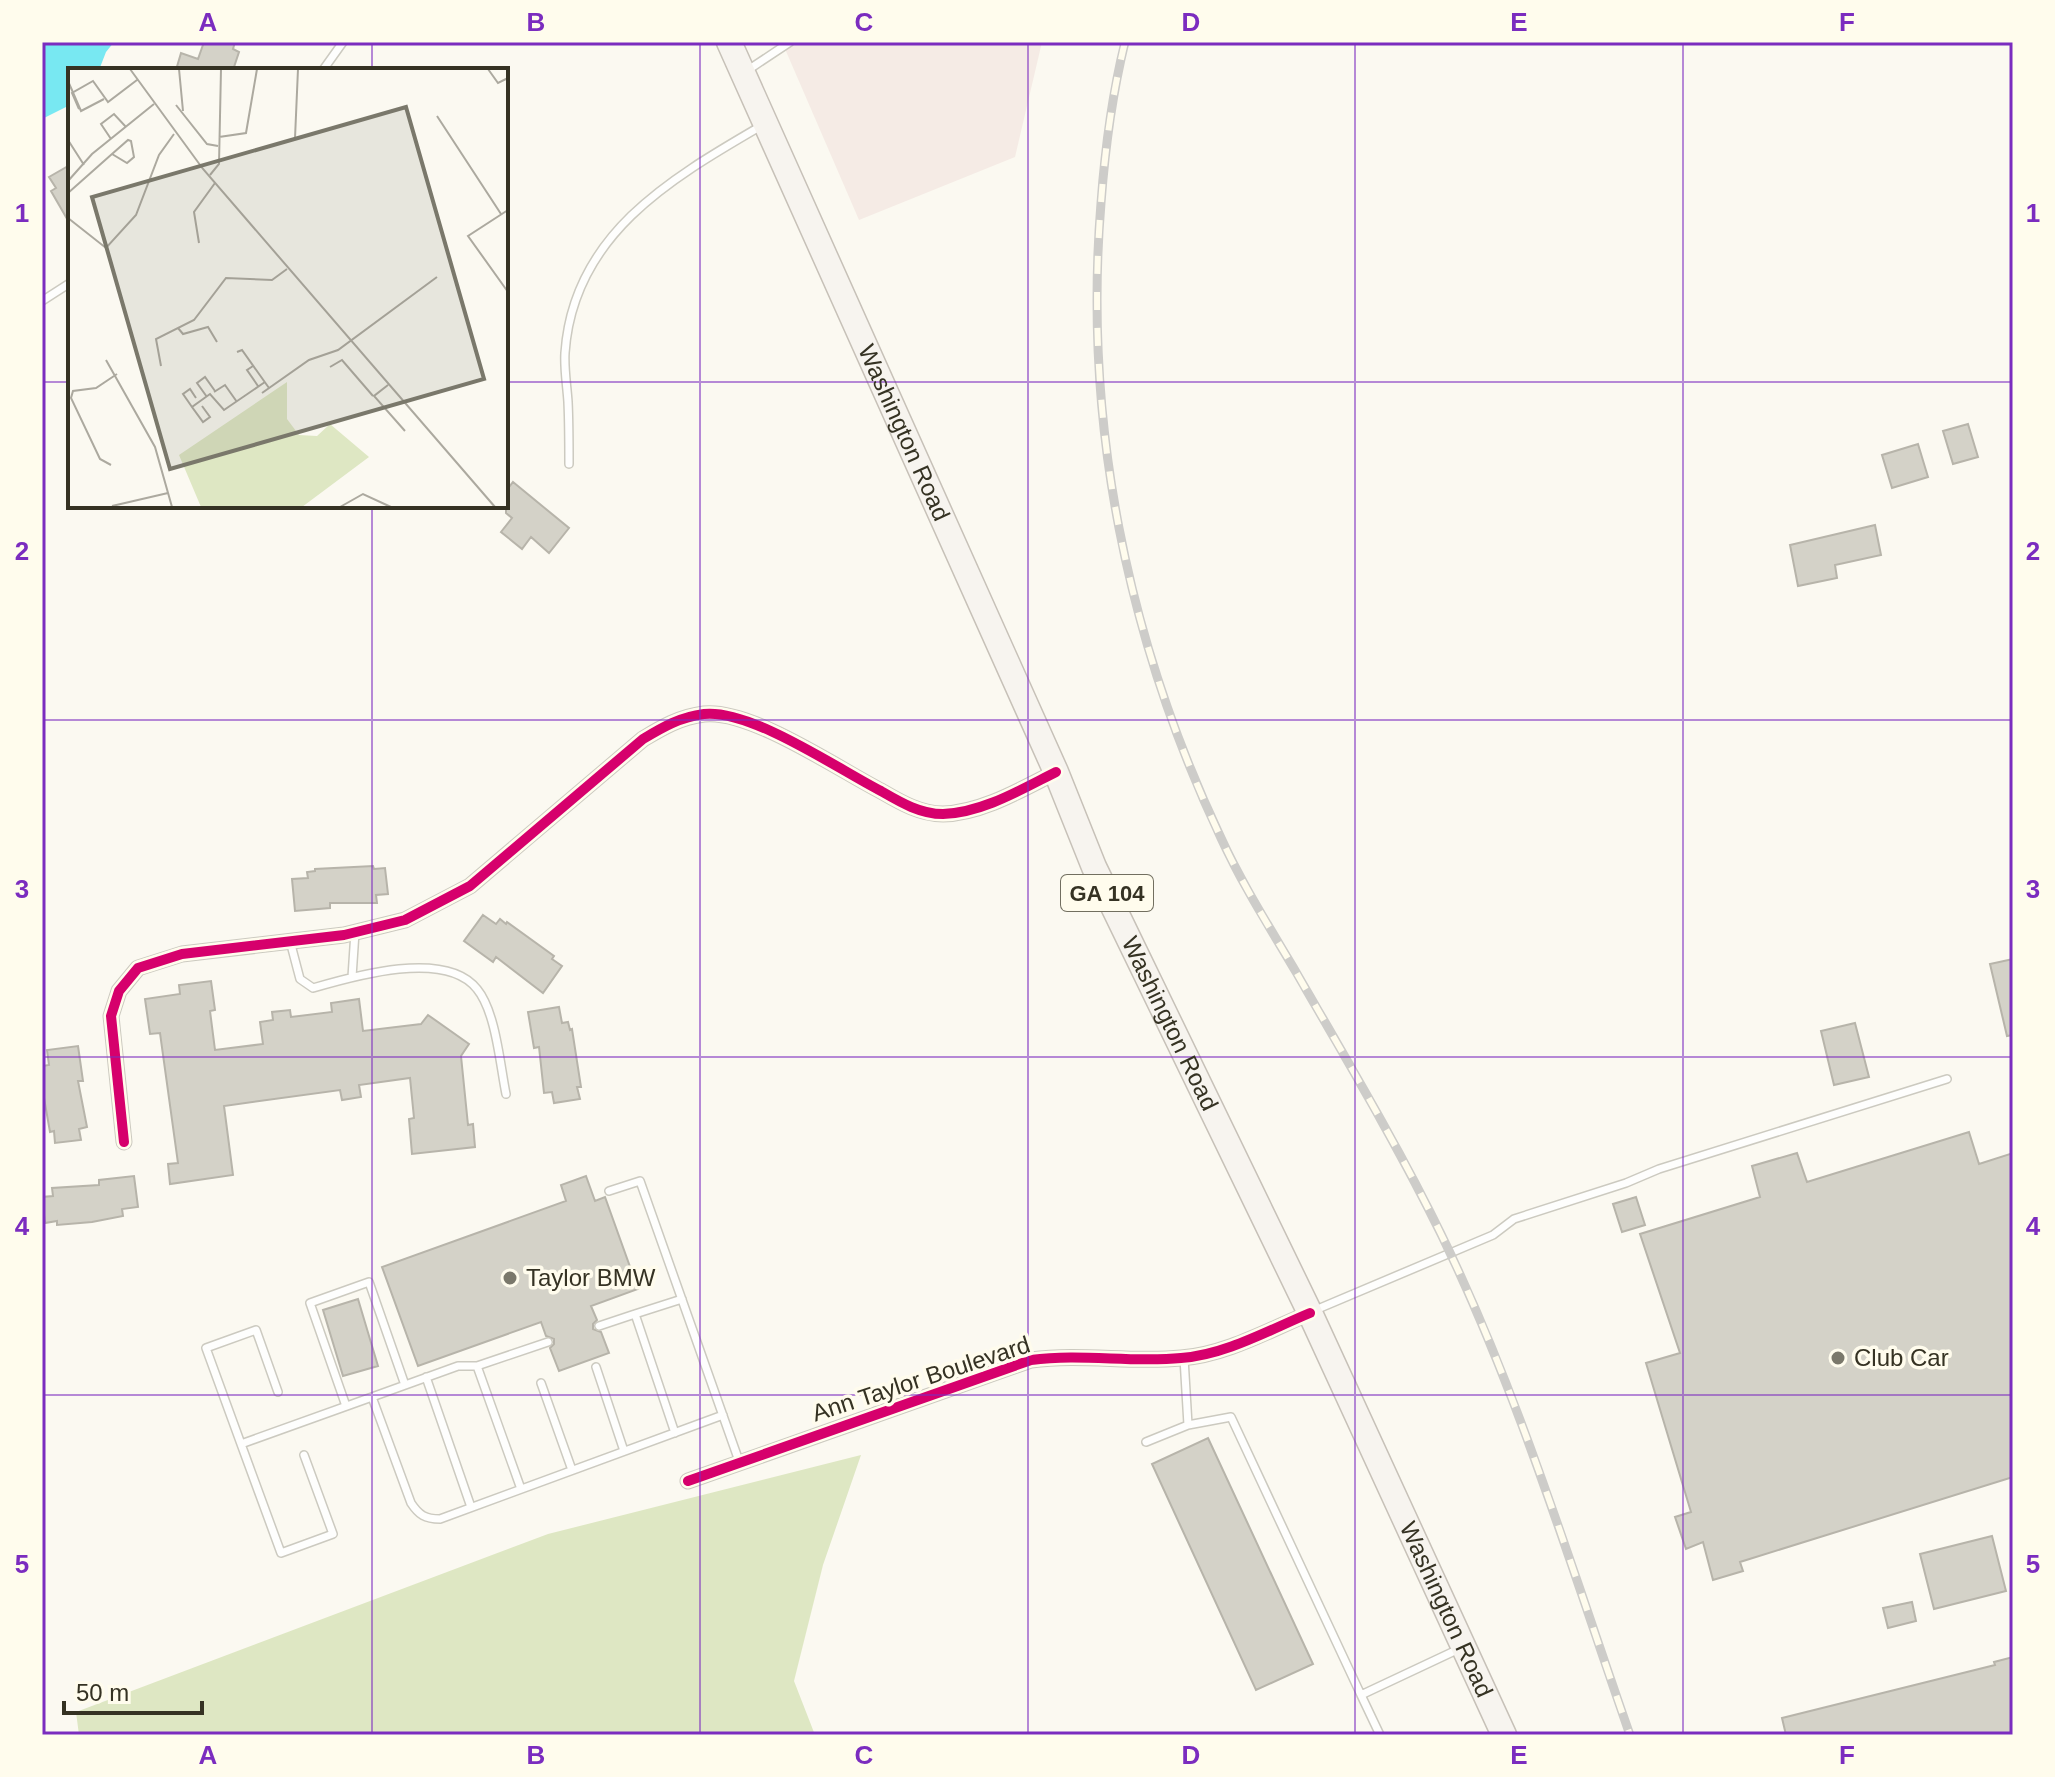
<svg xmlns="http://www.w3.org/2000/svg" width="2055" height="1777" viewBox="0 0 2055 1777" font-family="Helvetica,sans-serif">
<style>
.commercial{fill:#f5ebe5}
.green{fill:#dee7c3}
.water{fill:#78e8f2}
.building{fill:#d4d2c8;stroke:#b7b4aa;stroke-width:2}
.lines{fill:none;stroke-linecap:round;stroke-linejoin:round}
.service-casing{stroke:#cccac0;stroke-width:10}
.minor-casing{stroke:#cccac0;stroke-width:17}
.primary-casing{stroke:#c7c1b8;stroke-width:27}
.service{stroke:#fefefd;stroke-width:7}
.minor{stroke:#fefefd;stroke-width:14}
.primary{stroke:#f7f4ef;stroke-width:24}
.rail-casing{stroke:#cdccc9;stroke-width:9}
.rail{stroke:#fffced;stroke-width:6;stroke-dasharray:18;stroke-linecap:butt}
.cycleway-casing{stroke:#fffced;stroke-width:15}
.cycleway{stroke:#d6006c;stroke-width:10}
.grid{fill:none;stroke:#7b2cbf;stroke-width:2;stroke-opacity:0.55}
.poi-dot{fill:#7a786b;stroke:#fffced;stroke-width:3}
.labels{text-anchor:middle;stroke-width:7;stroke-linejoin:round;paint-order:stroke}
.shield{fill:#fffced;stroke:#726f60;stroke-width:2}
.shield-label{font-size:22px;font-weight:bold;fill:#353223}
.street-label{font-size:24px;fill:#353223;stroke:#fffced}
.poi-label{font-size:24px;fill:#353223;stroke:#fffced;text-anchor:start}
.inset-road{fill:none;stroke:#aca99f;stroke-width:2}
.view{fill:#7a786b;fill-opacity:0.15;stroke:#7a786b;stroke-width:4}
.inset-edge{fill:none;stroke:#353223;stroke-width:4}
.neatline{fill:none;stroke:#7b2cbf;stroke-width:3}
.grid-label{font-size:26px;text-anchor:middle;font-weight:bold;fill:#7b2cbf}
</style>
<rect width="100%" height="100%" fill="#fbf9f1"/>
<path class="commercial" d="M782,42H1042L1015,157L859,220Z"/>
<path class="green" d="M861,1455L823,1565L794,1681L815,1735H79L76,1712L548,1534Z"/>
<path class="water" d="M42,42H114L106,52L99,70H70V105L42,119Z"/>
<path class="building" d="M204,42H235L233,49L239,52L233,70H176L181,53L198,59Z
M70,165V224L51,191L56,188L49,177Z
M1968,424L1978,457L1953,464L1943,431Z
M1918,444L1928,477L1892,488L1882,455Z
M513,482L569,528L549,553L531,537L522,549L501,532L512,518L506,513V491Z
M1875,525L1881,555L1835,565L1837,578L1798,586L1790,545Z
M373,866L374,869L385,868L388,894L376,895L377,903H330V908L295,911L292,879L308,878L307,872L315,871V869Z
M483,915L496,924L500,919L506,924L507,922L554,956L552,959L562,966L543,993L496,957L493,962L464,941Z
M2013,959V1035L2007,1036L1990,964Z
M211,981L215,1010L210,1011L215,1050L263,1044L260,1022L273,1020L272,1012L290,1010L291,1017L332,1012L331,1003L359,999L363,1031L421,1024L428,1015L469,1044L461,1056L468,1125L473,1124L475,1147L412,1154L409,1119L414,1118L410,1078L359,1085L361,1097L342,1100L340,1090L224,1106L233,1175L170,1184L168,1164L178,1163L160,1033L150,1034L145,999L180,994L179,985Z
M559,1007L562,1023L568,1022L570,1030L572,1029L581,1087H577L580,1099L554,1103L552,1092L544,1093L539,1047L534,1048L528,1012Z
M1855,1023L1869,1077L1834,1085L1821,1031Z
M78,1046L83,1081H78L87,1127L79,1129L81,1140L55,1143L54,1131L50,1132L44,1098L42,1066L49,1065L47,1050Z
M1969,1132L1979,1164L2013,1153V1477L1740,1562L1743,1571L1713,1580L1703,1542L1686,1549L1675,1517L1691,1512L1646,1363L1680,1353L1640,1234L1760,1197L1752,1166L1797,1153L1807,1182Z
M134,1176L138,1207L122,1209L123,1216L92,1222L57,1225V1221L45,1223L42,1197L53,1196L52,1188L99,1185V1180Z
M586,1176L595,1201L605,1197L638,1289L591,1306L597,1320L593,1324V1329L601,1332L609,1353L559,1371L550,1348L554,1344V1339L546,1336L541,1322L418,1366L382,1267L566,1201L561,1185Z
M1636,1197L1645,1225L1622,1232L1613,1204Z
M358,1299L378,1366L343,1376L323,1310Z
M1208,1438L1313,1664L1256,1690L1152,1464Z
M1992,1536L2006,1591L1934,1609L1920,1554Z
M1912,1602L1916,1621L1888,1628L1883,1608Z
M2013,1657V1735H1786L1782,1718L1995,1665L1994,1662Z"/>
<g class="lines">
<g class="service-casing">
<path id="service" d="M323,70L343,42
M748,70L790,42
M42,301L70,283
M569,464C569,443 569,423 568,402C567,386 564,369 565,353C573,235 670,179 761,126
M290,941L300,979L313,988C354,976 446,949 477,989C496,1012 500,1065 506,1094
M352,977L355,932
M609,1191L640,1181L739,1461
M1313,1311L1493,1235L1514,1219L1626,1183L1659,1169L1947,1079
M599,1326L635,1314
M1184,1358L1188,1425
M477,1366L548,1342
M596,1367L624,1451
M426,1377L471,1507
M541,1383L572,1470
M372,1397L458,1366H477L521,1489
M346,1406L310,1303L369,1282L405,1385
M675,1433L635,1314L682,1299
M1146,1442L1188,1425L1231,1417L1361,1695
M241,1444L206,1348L256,1330L278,1392
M304,1455L333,1534L281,1553L241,1444L372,1397L411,1503C419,1515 425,1519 440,1519L723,1415
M1380,1735L1361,1695L1461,1648"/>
</g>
<g class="minor-casing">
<path id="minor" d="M124,1142L111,1016L119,991L138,968L182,954L344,935L405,920L470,886L643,739C663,727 680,717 704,714C751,709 838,769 881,791C900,802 920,814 943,814C982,813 1022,789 1056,772
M688,1481L1031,1360C1081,1353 1131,1363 1181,1358C1225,1355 1269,1330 1310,1313"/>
</g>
<g class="primary-casing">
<g id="primary">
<path id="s1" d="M729,42L1056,772L1094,867L1310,1313L1504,1735"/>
</g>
</g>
<use href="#service" class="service"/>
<use href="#minor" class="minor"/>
<use href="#primary" class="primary"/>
<g class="rail-casing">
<path id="rail" d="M1125,42C1112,95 1105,149 1101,203C1083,422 1127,639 1221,838C1242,884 1270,928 1296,972C1346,1059 1397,1144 1441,1234C1519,1394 1571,1567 1630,1735"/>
</g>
<use href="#rail" class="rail"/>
<g class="cycleway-casing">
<path id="cycleway" d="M124,1142L111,1016L119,991L138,968L182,954L344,935L405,920L470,886L643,739C663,727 680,717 704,714C751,709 838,769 881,791C900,802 920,814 943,814C982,813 1022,789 1056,772
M688,1481L1031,1360C1081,1353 1131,1363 1181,1358C1225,1355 1269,1330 1310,1313"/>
</g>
<use href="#cycleway" class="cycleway"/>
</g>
<path class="grid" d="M372,42V70M700,42V1735M1028,42V1735M1355,42V1735M1683,42V1735M42,382H70M506,382H2013M372,506V1735M42,720H2013M42,1057H2013M42,1395H2013"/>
<g class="poi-dot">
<circle cx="510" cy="1278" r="8"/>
<circle cx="1838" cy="1358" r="8"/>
</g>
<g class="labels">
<rect class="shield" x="1061" y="875" width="92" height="36" rx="6"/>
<g class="shield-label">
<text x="1107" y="901">GA 104</text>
</g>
<g class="street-label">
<text dy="8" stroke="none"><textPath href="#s1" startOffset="428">Washington Road</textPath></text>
<text dy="8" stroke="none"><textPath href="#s1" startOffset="1076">Washington Road</textPath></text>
<text transform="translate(921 1379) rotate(-18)" y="8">Ann Taylor Boulevard</text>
<text dy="8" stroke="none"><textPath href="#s1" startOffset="1724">Washington Road</textPath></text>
</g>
<g class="poi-label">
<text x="526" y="1286">Taylor BMW</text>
<text x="1854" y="1366">Club Car</text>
</g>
</g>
<g transform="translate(68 68)">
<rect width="440" height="440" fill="#fbf9f1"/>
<path d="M219,314V351L231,367L249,368L262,356L301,389L234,439H133L111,387Z" fill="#dee7c3"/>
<path class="inset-road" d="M62,1L135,101L427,439M111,1L115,43M420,1L430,15L440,10M0,13L13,43L36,31M108,37L139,76L150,78M11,41L4,25L25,13L40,34L69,12M369,48L433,146M151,69L178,65L189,1M227,70L230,1M43,71L33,56L46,46L58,59M0,72L16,97M142,107L151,96L153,1M0,113L24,86L86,36M0,125L44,86L60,72L63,73L66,89L59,95L44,86M440,142L400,168L440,224M0,150L38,180L68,147L91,87L106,66M131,175L126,144L147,115M110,260L115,266L140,259L149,274M169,284L174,282L201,320M38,292L87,379L104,439M93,298L88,271L126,252L158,210L204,212L219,201M185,298L179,302L190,318M262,299L274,292L305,328M320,317L306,328L337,363M146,324L157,317L169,334M194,325L241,292L270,282L369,209M139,329L129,315L137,309L147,323M134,338L142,349L135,354L124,339L142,326L156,342L197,314M124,339L115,326L122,321L128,330M43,397L32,391L3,330L5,323L28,320L49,306M44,438L100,425M272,439L295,426L323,439"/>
<path class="view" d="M338,39L416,311L102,401L24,129Z"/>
<rect width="440" height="440" class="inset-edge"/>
</g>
<rect width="2055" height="1777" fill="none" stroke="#fffced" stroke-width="88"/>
<path d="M64 1701v12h138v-12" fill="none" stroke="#353223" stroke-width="4"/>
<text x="76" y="1701" font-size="24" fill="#353223" stroke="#fffced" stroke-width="6" paint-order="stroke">50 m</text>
<rect x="44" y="44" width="1967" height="1689" class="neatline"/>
<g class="grid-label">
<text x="208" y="31">A</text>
<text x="536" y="31">B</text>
<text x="864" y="31">C</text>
<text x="1191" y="31">D</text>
<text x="1519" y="31">E</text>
<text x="1847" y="31">F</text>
<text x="22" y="222">1</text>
<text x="2033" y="222">1</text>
<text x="22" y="560">2</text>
<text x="2033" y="560">2</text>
<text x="22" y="898">3</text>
<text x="2033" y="898">3</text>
<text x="22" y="1235">4</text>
<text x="2033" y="1235">4</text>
<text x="22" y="1573">5</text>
<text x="2033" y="1573">5</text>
<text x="208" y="1764">A</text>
<text x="536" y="1764">B</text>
<text x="864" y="1764">C</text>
<text x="1191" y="1764">D</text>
<text x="1519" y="1764">E</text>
<text x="1847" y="1764">F</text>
</g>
</svg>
